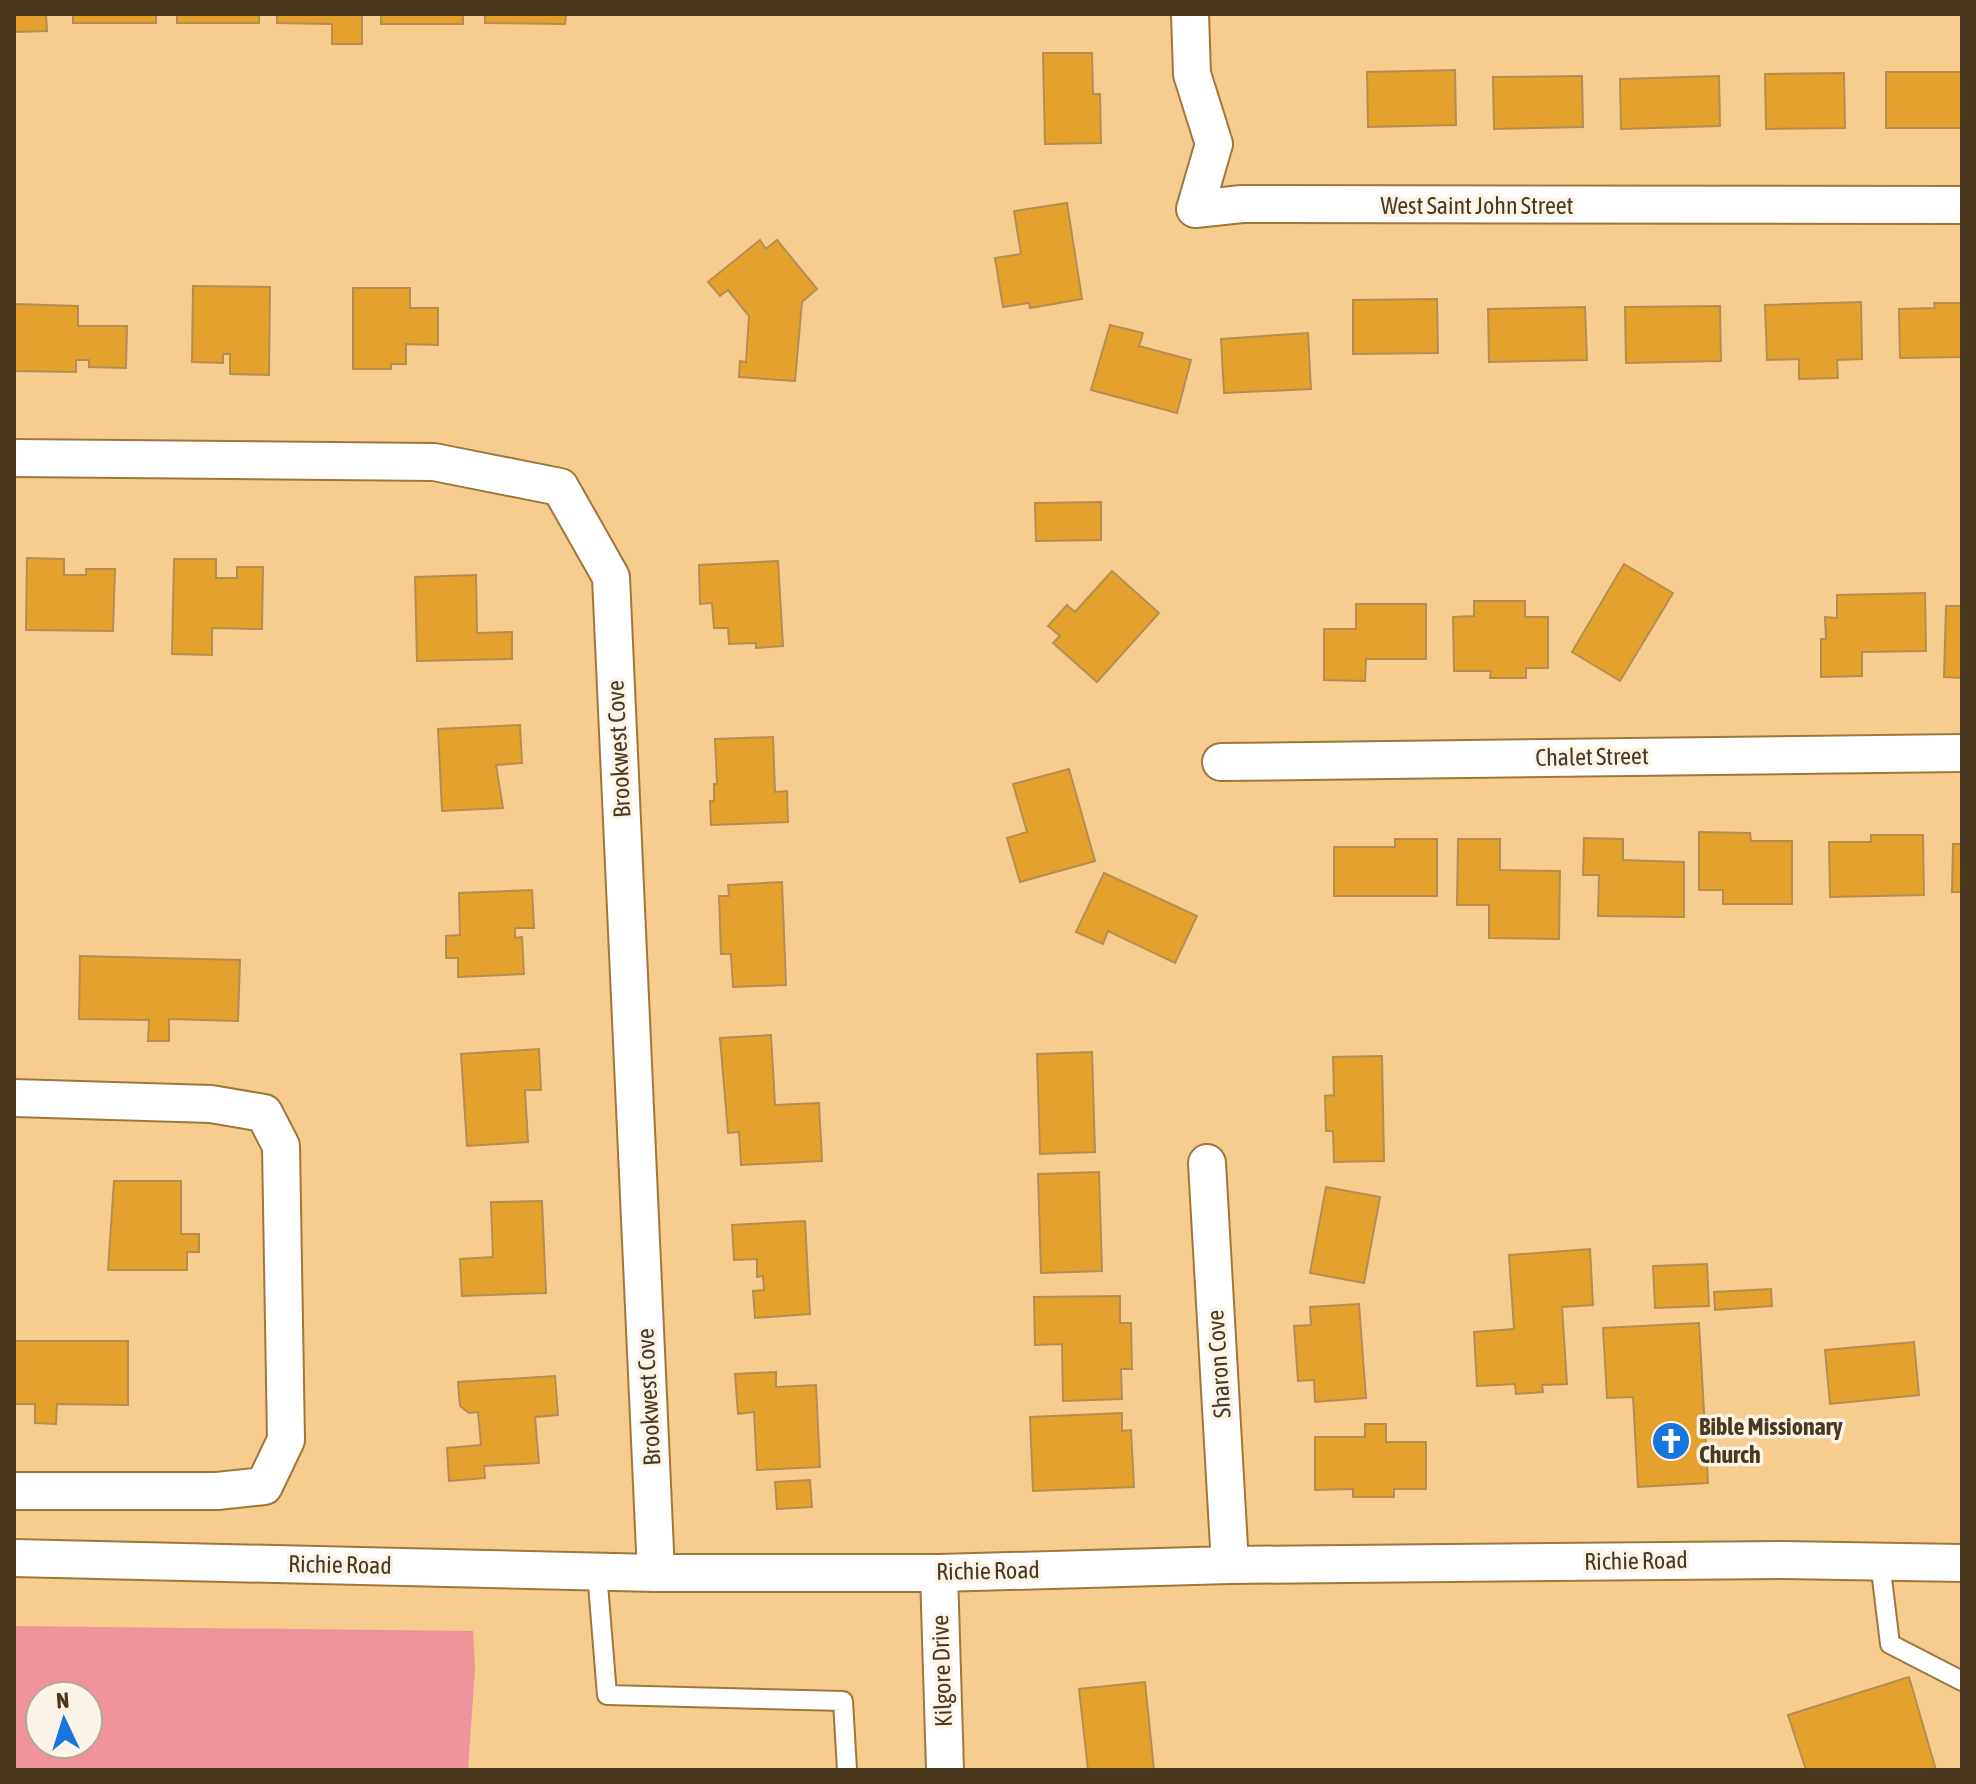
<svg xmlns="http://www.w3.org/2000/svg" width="1976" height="1784" viewBox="0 0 1976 1784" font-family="'Asap Condensed',sans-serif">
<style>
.green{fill:#ee9399;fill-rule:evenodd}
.building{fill:#e4a12e;stroke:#b68d51;stroke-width:2}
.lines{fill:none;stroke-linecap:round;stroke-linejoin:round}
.lane-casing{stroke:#9e773b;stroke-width:22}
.street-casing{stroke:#9e773b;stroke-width:40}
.lane{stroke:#fff;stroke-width:18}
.street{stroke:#fff;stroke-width:36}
.labels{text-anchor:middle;stroke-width:7;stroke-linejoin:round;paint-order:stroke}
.street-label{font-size:24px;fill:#4a391f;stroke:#fcf4e8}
.poi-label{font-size:24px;font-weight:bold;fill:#4a391f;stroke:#fcf4e8;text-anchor:start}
</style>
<rect width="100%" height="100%" fill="#f7cc8f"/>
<path class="green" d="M14,1626L473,1631L475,1669L468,1770H14ZM40,1696H88V1744H40Z"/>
<path class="building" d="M14,14H46L47,31L14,32Z
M73,14H156V23H73Z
M177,14H259V23H177Z
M277,14H362V44H332V24L277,23Z
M381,14H463V24H381Z
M485,14H566L565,24L485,23Z
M1043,53H1092L1093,94H1100L1101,143L1045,144Z
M1455,70L1456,125L1368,127L1367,72Z
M1886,72H1962V128H1886Z
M1844,73L1845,128L1766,129L1765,74Z
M1582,76L1583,127L1494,129L1493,77Z
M1719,76L1720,126L1621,129L1620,79Z
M1067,203L1082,299L1030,308L1029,303L1003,307L995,258L1021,254L1014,211Z
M760,240L766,249L777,240L817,289L802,302L795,381L739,377L740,361L746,362L749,316L728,290L720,296L708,282Z
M193,286L270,287L269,375L230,374V354H223V363L192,362Z
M353,288H410V308H438V345L406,344V364H391V369H353Z
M1437,299L1438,353L1353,354V300Z
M1861,302L1862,359L1837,360L1838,378L1799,379V359L1767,360L1765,305Z
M1934,303H1962V357L1900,358L1899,309L1935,308Z
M14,304L78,306V326H127L126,368L89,367V360H76V372L14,371Z
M1720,306L1721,361L1626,363L1625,307Z
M1585,307L1587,360L1489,362L1488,309Z
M1110,325L1143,333L1139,346L1191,360L1177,413L1091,390Z
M1308,333L1311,389L1224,393L1221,339Z
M1101,502V540L1036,541L1035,503Z
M27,558L64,559V575H86V569H115L113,631L26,630Z
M174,559H216V578H237V567H263L262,629L212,628V655L172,654Z
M778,561L783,646L756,648V643L729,644L728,628H714L712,603L700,604L699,565Z
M1624,564L1673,593L1620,681L1572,652Z
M1112,571L1159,613L1097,682L1053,643L1060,636L1048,626L1067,605L1075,612Z
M476,575L477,633L512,632V659L417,661L415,577Z
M1925,593L1926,651L1862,652V676L1821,677V639H1826L1825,617L1837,618V595Z
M1474,601H1525V617H1548V668H1526V678H1490L1491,671H1454L1453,617L1474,616Z
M1356,604H1426V659H1366L1365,681L1324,680V629H1356Z
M1946,606H1962V678L1944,677Z
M520,725L522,763L496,765L503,808L442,811L438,729Z
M773,737L775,792L787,791L788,822L711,825L710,801H714V784H717L715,739Z
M1069,769L1095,861L1020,882L1007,838L1027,832L1013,784Z
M1699,832L1750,833L1751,841H1792V904H1723V890H1699Z
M1871,835H1923L1924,895L1830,897L1829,842H1871Z
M1584,838L1623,839V860L1684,862V917L1598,916L1599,875H1583Z
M1395,839H1437V896H1334V847H1395Z
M1458,839H1500V870L1560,871L1559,939L1489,938V905H1457Z
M1953,844H1962V892H1952Z
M1104,873L1197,916L1175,963L1108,931L1103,944L1076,932Z
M782,882L786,985L733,987L731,954H721L719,896H729L728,885Z
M532,890L534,928H515V938L522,937L524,974L458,977V958H446V936L460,935L459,893Z
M80,956L240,960L238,1021L169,1019V1041H148L149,1020L79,1019Z
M771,1035L775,1105L819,1103L822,1161L741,1165L739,1132L728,1133L720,1038Z
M539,1049L541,1090H525L528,1142L467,1146L461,1054Z
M1092,1052L1095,1152L1040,1154L1037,1054Z
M1382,1056L1384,1161L1334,1162L1333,1131H1326L1325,1096L1334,1095L1333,1057Z
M1099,1172L1102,1271L1041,1273L1038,1174Z
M114,1181H181V1234H199V1252H187V1270H108Z
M1326,1187L1380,1197L1364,1283L1310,1273Z
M542,1201L546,1293L462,1296L460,1259L493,1257L491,1202Z
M805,1221L810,1314L755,1318L753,1291L764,1290L763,1276L757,1277V1259L734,1260L732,1225Z
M1590,1249L1593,1305L1562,1307L1567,1384L1542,1385L1543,1392L1516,1394L1515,1384L1477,1386L1474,1332L1514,1329L1509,1255Z
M1707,1264L1709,1306L1655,1308L1653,1266Z
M1771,1289L1772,1306L1715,1310L1714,1292Z
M1120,1296V1323H1131L1132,1369H1121L1122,1399L1063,1401L1062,1344L1035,1345L1034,1297Z
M1359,1304L1366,1398L1315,1402L1314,1380L1298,1381L1294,1326L1311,1325L1310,1307Z
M1699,1323L1708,1483L1638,1487L1633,1397L1607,1398L1603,1328Z
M14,1341H128V1405L57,1404L56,1424L35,1423V1404H14Z
M1914,1342L1919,1395L1830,1404L1825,1350Z
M776,1372V1387L816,1385L820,1467L757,1470L754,1412L738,1414L735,1374Z
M555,1376L558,1415L535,1417L539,1463L484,1466L485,1478L449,1481L447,1448L481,1445L478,1412L469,1413L460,1406L458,1382Z
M1122,1413V1431L1131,1430L1134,1487L1033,1491L1030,1417Z
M1365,1424H1386V1442H1426V1489H1394V1497H1353V1489L1315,1490V1437H1365Z
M810,1480L812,1507L777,1509L775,1482Z
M1909,1677L1936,1770H1806L1788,1715Z
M1145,1682L1154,1770H1088L1079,1689Z"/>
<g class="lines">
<g class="lane-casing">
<path id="lane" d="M1880,1562L1890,1644L1962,1681
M597,1572L607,1695L843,1701L847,1770"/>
</g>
<g class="street-casing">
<path id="street" d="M1190,14L1192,74L1214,144L1195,209L1242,204L1962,205
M14,458L434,462L560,487L611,577L656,1573
M1221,762L1962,753
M14,1098L211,1104L264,1113L281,1146L286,1440L264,1486L217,1491H14
M1207,1163L1230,1565
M14,1558L656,1573H939L1230,1565L1783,1560L1962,1563
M939,1573L945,1770"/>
</g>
<use href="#lane" class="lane"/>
<use href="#street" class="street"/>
</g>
<defs>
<g id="church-disc" transform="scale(2)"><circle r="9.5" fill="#1975de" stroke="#fcf4e8"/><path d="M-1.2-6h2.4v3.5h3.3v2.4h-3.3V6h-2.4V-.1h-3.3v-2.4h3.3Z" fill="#fff"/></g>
</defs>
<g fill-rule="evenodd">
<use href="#church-disc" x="1671" y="1441"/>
</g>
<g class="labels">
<g class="street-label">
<text x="1477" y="214">West Saint John Street</text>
<text transform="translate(619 749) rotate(-93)" y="8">Brookwest Cove</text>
<text transform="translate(1592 757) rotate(-1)" y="8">Chalet Street</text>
<text transform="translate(1219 1364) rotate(-94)" y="8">Sharon Cove</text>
<text transform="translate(649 1397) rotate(-93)" y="8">Brookwest Cove</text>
<text transform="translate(1636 1561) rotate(-1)" y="8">Richie Road</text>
<text transform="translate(340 1565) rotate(1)" y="8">Richie Road</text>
<text transform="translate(988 1571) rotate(-1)" y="8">Richie Road</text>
<text transform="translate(942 1671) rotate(-92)" y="8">Kilgore Drive</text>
</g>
<g class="poi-label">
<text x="1699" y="1435">Bible Missionary<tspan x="1699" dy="28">Church</tspan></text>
</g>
</g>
<rect width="1976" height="1784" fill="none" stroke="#4a391f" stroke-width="32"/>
<g transform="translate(64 1720) rotate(356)"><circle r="38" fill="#fcf4e8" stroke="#b5a998" stroke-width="2"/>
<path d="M0-6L14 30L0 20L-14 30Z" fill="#1975de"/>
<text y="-12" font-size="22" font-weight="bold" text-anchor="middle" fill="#4a391f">N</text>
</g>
</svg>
